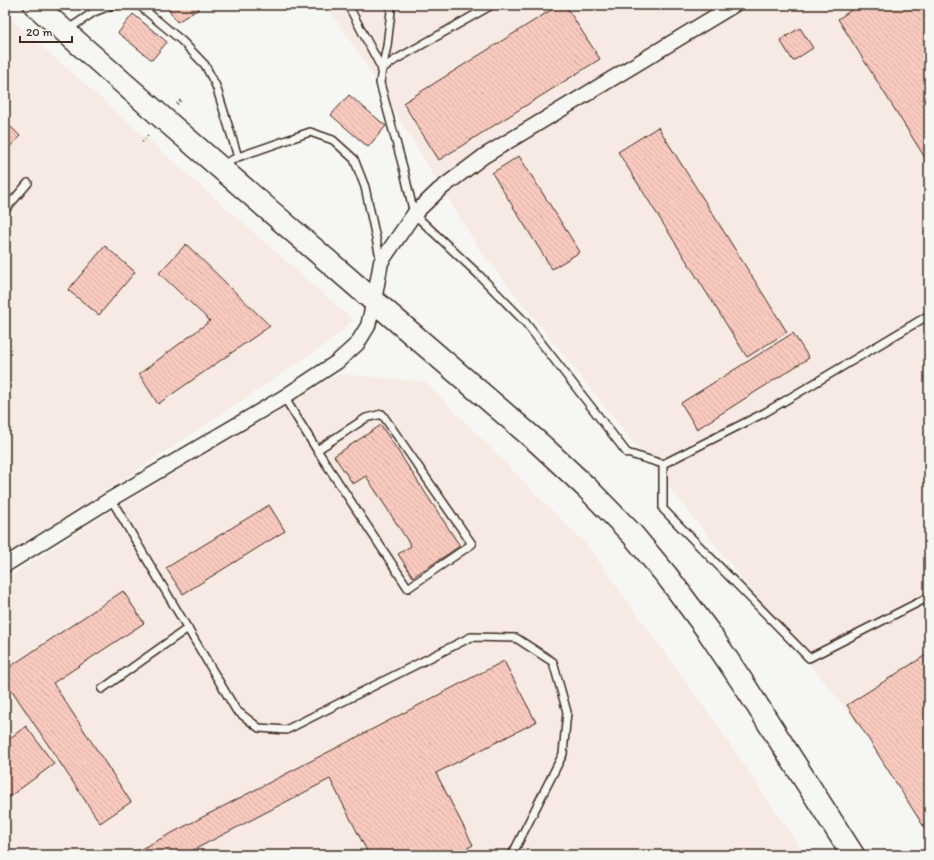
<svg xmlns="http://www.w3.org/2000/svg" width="934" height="860" viewBox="0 0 934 860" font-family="Itim,sans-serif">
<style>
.built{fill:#f7e9e3}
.building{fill:url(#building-back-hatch);stroke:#3b2a1e}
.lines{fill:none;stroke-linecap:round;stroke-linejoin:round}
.service-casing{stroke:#3b2a1e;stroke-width:10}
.minor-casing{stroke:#3b2a1e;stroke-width:17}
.primary-casing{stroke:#3b2a1e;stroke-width:25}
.path{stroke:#3b2a1e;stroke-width:2.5;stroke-dasharray:1 3;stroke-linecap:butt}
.service{stroke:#f6f6f2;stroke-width:7}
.minor{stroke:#f6f6f2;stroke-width:14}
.primary{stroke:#f6f6f2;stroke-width:22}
</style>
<defs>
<pattern id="building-back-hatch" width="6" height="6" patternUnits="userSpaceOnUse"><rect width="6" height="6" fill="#f9cabf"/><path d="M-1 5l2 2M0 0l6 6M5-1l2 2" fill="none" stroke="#d6aea4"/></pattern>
</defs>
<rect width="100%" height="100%" fill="#f6f6f2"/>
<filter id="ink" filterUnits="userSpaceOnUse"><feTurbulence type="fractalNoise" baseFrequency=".025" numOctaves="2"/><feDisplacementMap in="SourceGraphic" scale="8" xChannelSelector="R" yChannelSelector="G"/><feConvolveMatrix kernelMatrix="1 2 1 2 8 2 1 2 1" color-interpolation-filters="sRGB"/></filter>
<g filter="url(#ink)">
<path class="built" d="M327,5H929V813L480,250L367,66Z
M5,14L353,320L329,342L112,487L5,554Z
M339,374L425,382L588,547L712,718L805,855H5V580L103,516Z"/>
<path class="building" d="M166,5H196L199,9L177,22Z
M559,5H565L600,59L439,160L403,103Z
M859,5H929V164L838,19Z
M133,14L167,42L152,60L118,33Z
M800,28L813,48L793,61L780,40Z
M349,95L386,126L368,147L331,115Z
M5,121L20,136L5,152Z
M658,127L787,332L747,357L618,152Z
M519,156L580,252L552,269L492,173Z
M186,244L270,326L158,404L139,374L210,321L159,273Z
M105,246L135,272L99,315L68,290Z
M793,333L809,358L697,429L681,403Z
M381,425L460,546L413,577L398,554L411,546L366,476L353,484L334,456Z
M269,505L285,531L183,594L166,568Z
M123,591L144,623L53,683L131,802L100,823L5,680V670Z
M929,653V835L847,705Z
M504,661L536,722L436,773L473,845L455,855H369L330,779L184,855H142L139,850Z
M26,726L54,764L5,800V742Z"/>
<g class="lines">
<g class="service-casing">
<path id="service" d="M131,5L140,6L182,41L205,65L216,86L238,157
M348,5L382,69L387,46L391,11L389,5
M492,5L395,60L382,69L380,83L404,171L414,214L478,274L525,322L627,453L663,464L766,412L929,315
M67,30L94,12L112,5
M222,165L238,157L310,132L333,140L354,159L365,187L381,262
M5,210L28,183
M284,397L317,450L408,588L472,544L382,414L366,418L317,450
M663,464V509L809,658L929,597
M111,499L236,710L259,728L286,730L471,637L516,638L553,662L567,712L563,754L512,855
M102,689L188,628"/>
</g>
<g class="minor-casing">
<path id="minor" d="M5,565L111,499L284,397L337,362L357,344L368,326L374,301L381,262L414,214L439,190L484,156L734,5"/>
</g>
<g class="primary-casing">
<path id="primary" d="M35,5L164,119L374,301L541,445L587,488L632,534L667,576L708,631L743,683L853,855"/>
</g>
<path class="path" d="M177,104L182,99
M142,142L150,133"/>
<use href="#service" class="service"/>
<use href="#minor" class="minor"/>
<use href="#primary" class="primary"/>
</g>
</g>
<rect width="934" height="860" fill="none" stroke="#f6f6f2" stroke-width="20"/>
<rect x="10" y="10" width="914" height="840" fill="none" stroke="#3b2a1e" stroke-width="1.5" filter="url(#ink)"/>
<path d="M20 36v6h52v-6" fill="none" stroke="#3b2a1e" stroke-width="2"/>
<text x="26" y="36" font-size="12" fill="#3b2a1e" stroke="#f6f6f2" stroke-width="3" paint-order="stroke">20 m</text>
</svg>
